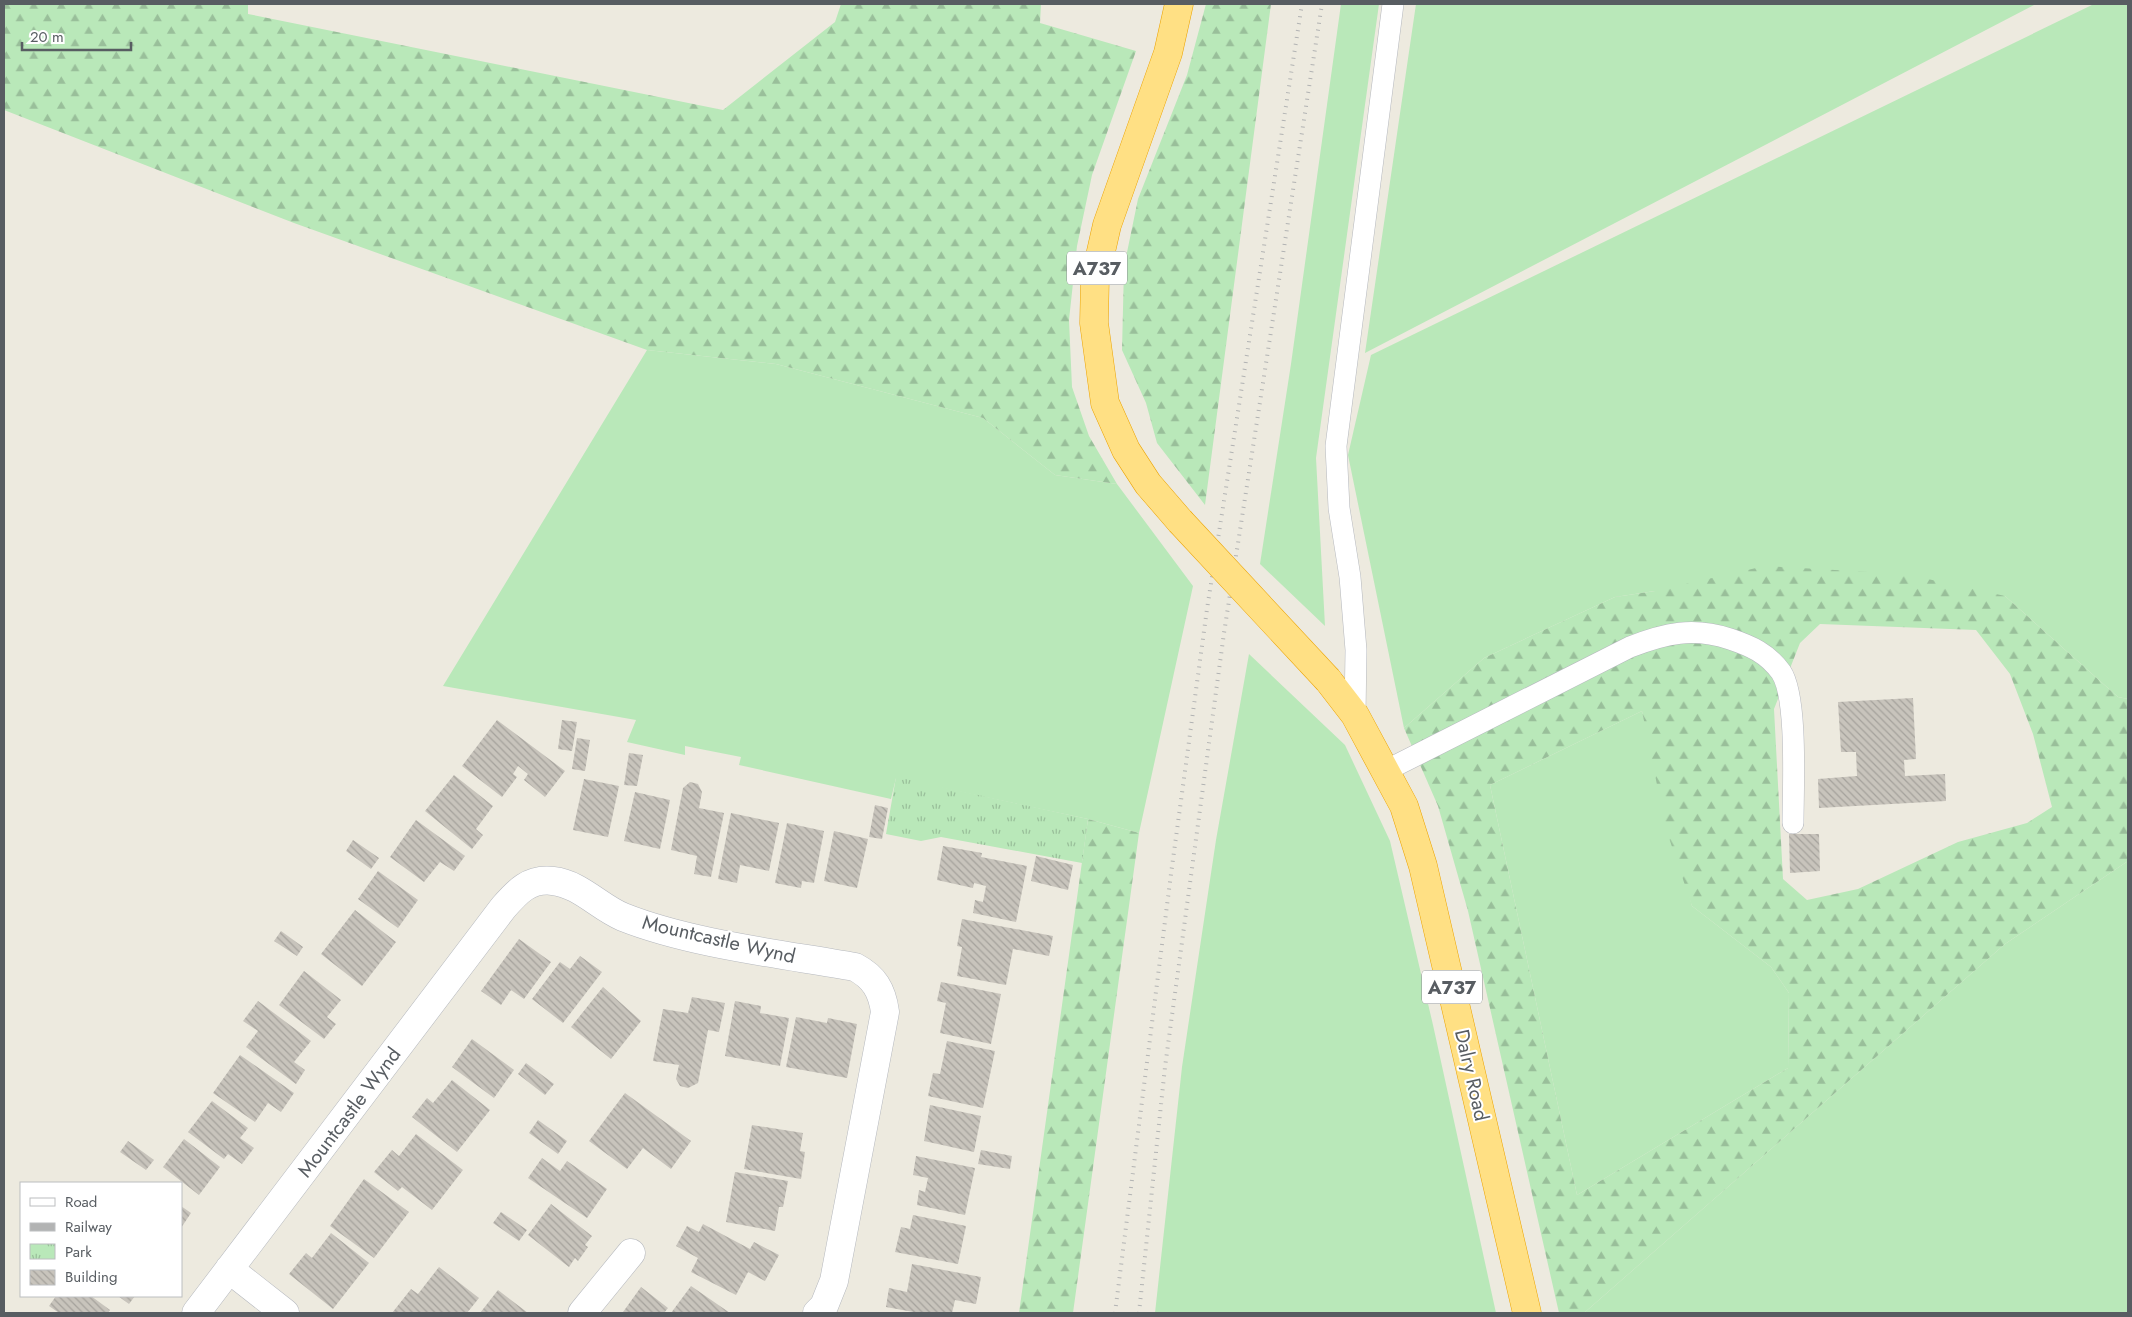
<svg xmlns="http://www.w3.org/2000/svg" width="2132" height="1317" viewBox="0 0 2132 1317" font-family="Jost,sans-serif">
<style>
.grass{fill:#b9e8b9}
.forest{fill:url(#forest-firs);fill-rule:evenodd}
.park{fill:url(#park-tufts)}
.building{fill:url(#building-back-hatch)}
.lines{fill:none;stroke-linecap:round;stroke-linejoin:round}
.lane-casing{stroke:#b5b8be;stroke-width:22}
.street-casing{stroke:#b5b8be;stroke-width:29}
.highway-casing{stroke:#eca300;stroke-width:29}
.lane{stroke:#fff;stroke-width:21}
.street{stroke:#fff;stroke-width:28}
.highway{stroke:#ffe084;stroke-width:28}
.rail{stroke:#b2b3b3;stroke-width:4;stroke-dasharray:1 6;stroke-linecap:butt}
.highway-bridge-casing{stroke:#eca300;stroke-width:29;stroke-linecap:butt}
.highway-bridge{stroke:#ffe084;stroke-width:28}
.labels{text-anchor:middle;stroke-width:4;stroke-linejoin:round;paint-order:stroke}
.shield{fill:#fff;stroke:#8a8e91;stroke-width:1}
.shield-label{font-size:19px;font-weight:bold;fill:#585d62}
.street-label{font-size:20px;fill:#585d62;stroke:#fff}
</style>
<defs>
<pattern id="forest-firs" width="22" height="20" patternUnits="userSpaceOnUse" patternTransform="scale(1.25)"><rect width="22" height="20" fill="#b9e8b9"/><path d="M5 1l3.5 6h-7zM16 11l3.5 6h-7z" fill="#99bf9a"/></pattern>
<pattern id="park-tufts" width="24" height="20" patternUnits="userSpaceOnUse" patternTransform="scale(1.25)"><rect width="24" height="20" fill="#b9e8b9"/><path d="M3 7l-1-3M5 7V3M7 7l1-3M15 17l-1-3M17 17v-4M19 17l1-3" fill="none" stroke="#99bf9a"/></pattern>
<pattern id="building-back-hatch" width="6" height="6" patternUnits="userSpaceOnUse" patternTransform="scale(1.25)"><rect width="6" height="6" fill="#c8c4bc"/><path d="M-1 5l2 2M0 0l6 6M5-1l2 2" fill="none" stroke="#a5a29c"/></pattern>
</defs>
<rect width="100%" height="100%" fill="#edeadf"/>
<path class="grass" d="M1341,4H1379L1316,458L1325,626L1260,564L1291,364Z
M1416,4H2036L1365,353Z
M2094,4H2128V699L2118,697L2005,596L1655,591L1615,597L1484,658L1404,728L1348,455L1371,355Z
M647,350L776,364L983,418L1055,475L1117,484L1193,586L1139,833L1088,819L896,778L891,799L739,765L741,757L685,746V755L627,742L636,720L443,686Z
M1249,654L1345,745L1390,841L1433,1025L1496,1313H1155L1182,1067L1216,840Z
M1642,711L1692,906L1771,967L1789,993L1788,1068L1577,1195L1490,785Z
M2128,861V1313H1584L2005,944Z"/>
<path class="forest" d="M4,4H248V14L723,110L835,22L841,4H1041L1040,23L1136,51L1092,175L1077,246L1069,320L1072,387L1089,436L1117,484L1055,475L983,418L776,364L647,350L294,223L4,110Z
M1206,4H1271L1205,505L1157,443L1146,403L1122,350L1124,267L1138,199L1187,75Z
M1765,566L1905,574L2005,596L2118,697L2128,699V861L2005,944L1584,1313H1559L1468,911L1438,806L1404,728L1484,658L1615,597L1655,591ZM1820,624L1976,630L2010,674L2033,734L2052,807L2027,823L1958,842L1858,889L1807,900L1783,879L1774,709L1800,643ZM1642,711L1666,829L1692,906L1771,967L1789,993L1788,1068L1577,1195L1490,785Z
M1088,819L1139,833L1073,1313H1019Z"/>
<path class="park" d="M896,777L1088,819L1082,863L941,837L921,841L886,834Z"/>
<path class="building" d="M1913,698L1916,759L1904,760L1905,776L1945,774L1946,801L1819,808L1818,779L1857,776L1856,752H1841L1838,702Z
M497,720L565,771L545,797L524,780L528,774L518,766L513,774L517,777L502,797L462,766Z
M562,720L577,722L572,751L558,749Z
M577,738L590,740L585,771L572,769Z
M629,753L643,755L637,786L624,785Z
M454,775L493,806L476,829L483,835L472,849L425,811Z
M584,779L619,786L608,837L573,830Z
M690,782L698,784L702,792L699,808L724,813L711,877L694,874L697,856L671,850L683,788Z
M635,792L670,800L660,849L624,841Z
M875,805L888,808L882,839L869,837Z
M731,813L779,823L769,871L740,865L737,883L718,879Z
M416,820L465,856L454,871L440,862L424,882L390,857Z
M787,823L824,831L814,883L802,881L801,888L775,883Z
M834,831L868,839L857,888L824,881Z
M1789,834H1819L1820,871L1790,873Z
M353,840L379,858L371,869L346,851Z
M943,846L982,853L981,857L1027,866L1016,922L973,913L975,900L983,902L986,886L974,883L973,888L937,880Z
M1036,856L1073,865L1068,890L1031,881Z
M378,871L418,900L398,928L358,899Z
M355,910L396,942L362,986L321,954Z
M962,919L1053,936L1049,956L1013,949L1006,985L957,976L962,947L957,946Z
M281,931L303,947L297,956L274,941Z
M519,939L551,962L524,999L511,990L501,1005L481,991Z
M580,956L602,972L563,1023L532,999L560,962L570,969Z
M304,971L341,1000L327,1017L336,1024L324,1039L279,1005Z
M941,982L1001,994L991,1044L940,1033L946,1003L937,1001Z
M603,987L641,1021L611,1059L571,1027Z
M692,997L725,1003L719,1032L708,1030L698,1083L688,1088L680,1086L676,1079L679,1065L653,1061L663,1009L688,1013Z
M258,1001L311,1041L294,1062L305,1070L296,1084L246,1047L258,1031L243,1021Z
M735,1001L761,1006L760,1013L789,1018L780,1066L725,1056Z
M796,1017L827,1023L828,1018L857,1024L847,1078L786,1067Z
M472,1039L514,1070L494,1098L452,1067Z
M947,1041L995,1051L983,1108L928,1096L933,1073L940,1074Z
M240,1055L294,1093L281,1112L268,1103L255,1122L213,1093Z
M526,1063L554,1084L545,1095L518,1074Z
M452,1080L490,1110L457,1152L412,1117L427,1098L433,1103Z
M625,1093L691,1141L671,1169L643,1148L627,1169L589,1141Z
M212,1101L248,1128L240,1138L254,1148L242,1164L228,1154L224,1159L188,1132Z
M930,1105L981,1116L974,1152L924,1141Z
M538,1120L567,1141L558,1154L529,1133Z
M752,1125L803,1133L800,1151L805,1152L801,1179L744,1169Z
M416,1134L463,1170L432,1210L402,1187L398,1191L374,1172L392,1150L399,1156Z
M184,1139L220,1167L199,1195L163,1167Z
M128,1141L154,1160L146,1170L120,1152Z
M981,1150L1012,1156L1010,1169L978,1164Z
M916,1156L975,1168L965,1215L917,1205L919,1190L925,1192L928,1178L913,1175Z
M542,1158L560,1171L567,1161L607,1189L587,1218L528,1178Z
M735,1172L788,1181L783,1207H779L775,1231L726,1222Z
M364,1179L409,1212L374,1258L330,1226Z
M551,1204L592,1236L585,1245L588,1247L578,1261L575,1258L569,1267L528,1235Z
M181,1206L191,1213L181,1228Z
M501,1212L527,1230L519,1241L493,1223Z
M913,1215L966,1226L958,1264L895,1252L901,1227L910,1229Z
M703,1224L750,1249L754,1242L779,1255L765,1281L748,1272L736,1295L691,1272L698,1258L676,1246L687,1226L699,1232Z
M331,1233L369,1263L333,1309L289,1274L306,1253L312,1258Z
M912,1264L981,1277L976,1304L955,1300L952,1313H919L886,1307L889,1288L907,1292Z
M439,1267L479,1298L467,1313H392L411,1289L418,1294Z
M691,1286L730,1313H671Z
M641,1287L668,1308L664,1313L623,1312Z
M498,1290L528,1313H480Z
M56,1296H91L110,1310L108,1313H59L49,1306Z
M118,1296H135L129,1304Z"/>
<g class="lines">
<g class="lane-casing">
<path id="lane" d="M1355,715L1356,650L1350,577L1339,508L1336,446L1393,4
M1385,771L1630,647C1666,633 1693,627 1730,639C1751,646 1767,653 1781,672C1798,697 1793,790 1793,823"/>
</g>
<g class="street-casing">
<path id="street" d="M229,1269L285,1313
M196,1313L503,908C517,892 529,878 553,881C580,884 599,907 623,917C691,944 782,954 855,967C874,977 882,990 885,1012L834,1281L824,1306L817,1313
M582,1313L631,1253"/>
</g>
<g class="highway-casing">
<path id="highway" d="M1179,4L1168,53L1107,225L1095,278L1094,323L1105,403L1126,450L1148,484L1180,521
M1328,680L1355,715L1404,806L1423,866L1527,1313"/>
</g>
<use href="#lane" class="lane"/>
<use href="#street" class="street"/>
<use href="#highway" class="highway"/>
<path class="rail" d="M1115,1313L1171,874L1207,609L1302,4
M1139,1313L1165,1067L1224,633L1322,4"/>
<g class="highway-bridge-casing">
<path id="highway-bridge" d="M1180,521L1328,680"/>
</g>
<use href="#highway-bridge" class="highway-bridge"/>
</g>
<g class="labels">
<g class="shield">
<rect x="1067" y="251.5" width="60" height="33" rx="4"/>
<rect x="1422" y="970.5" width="60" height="33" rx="4"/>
</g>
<g class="shield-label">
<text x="1097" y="275">A737</text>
<text x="1452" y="994">A737</text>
</g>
<g class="street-label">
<text transform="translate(719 939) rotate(13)" y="7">Mountcastle Wynd</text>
<text transform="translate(1472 1075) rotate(77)" y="7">Dalry Road</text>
<text transform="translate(349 1112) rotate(-53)" y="7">Mountcastle Wynd</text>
</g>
</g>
<rect width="2132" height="1317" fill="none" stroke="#585d62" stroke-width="10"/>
<rect x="20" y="1182" width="162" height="115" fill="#ffffff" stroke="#bcbec0"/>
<rect x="30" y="1198" width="25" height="8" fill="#ffffff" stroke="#bcbec0"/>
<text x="65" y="1207" font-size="15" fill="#585d62">Road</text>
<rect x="30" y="1223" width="25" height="8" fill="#b2b3b3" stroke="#bcbec0"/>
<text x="65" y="1232" font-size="15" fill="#585d62">Railway</text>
<rect x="30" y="1244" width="25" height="15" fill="url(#park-tufts)" stroke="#bcbec0"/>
<text x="65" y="1257" font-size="15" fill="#585d62">Park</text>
<rect x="30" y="1270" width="25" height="15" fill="url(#building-back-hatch)" stroke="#bcbec0"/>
<text x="65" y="1282" font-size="15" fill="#585d62">Building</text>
<path d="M22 42v8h109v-8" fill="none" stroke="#585d62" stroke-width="2.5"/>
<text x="30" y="42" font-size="15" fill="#585d62" stroke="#ffffff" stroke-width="4" paint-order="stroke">20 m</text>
</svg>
